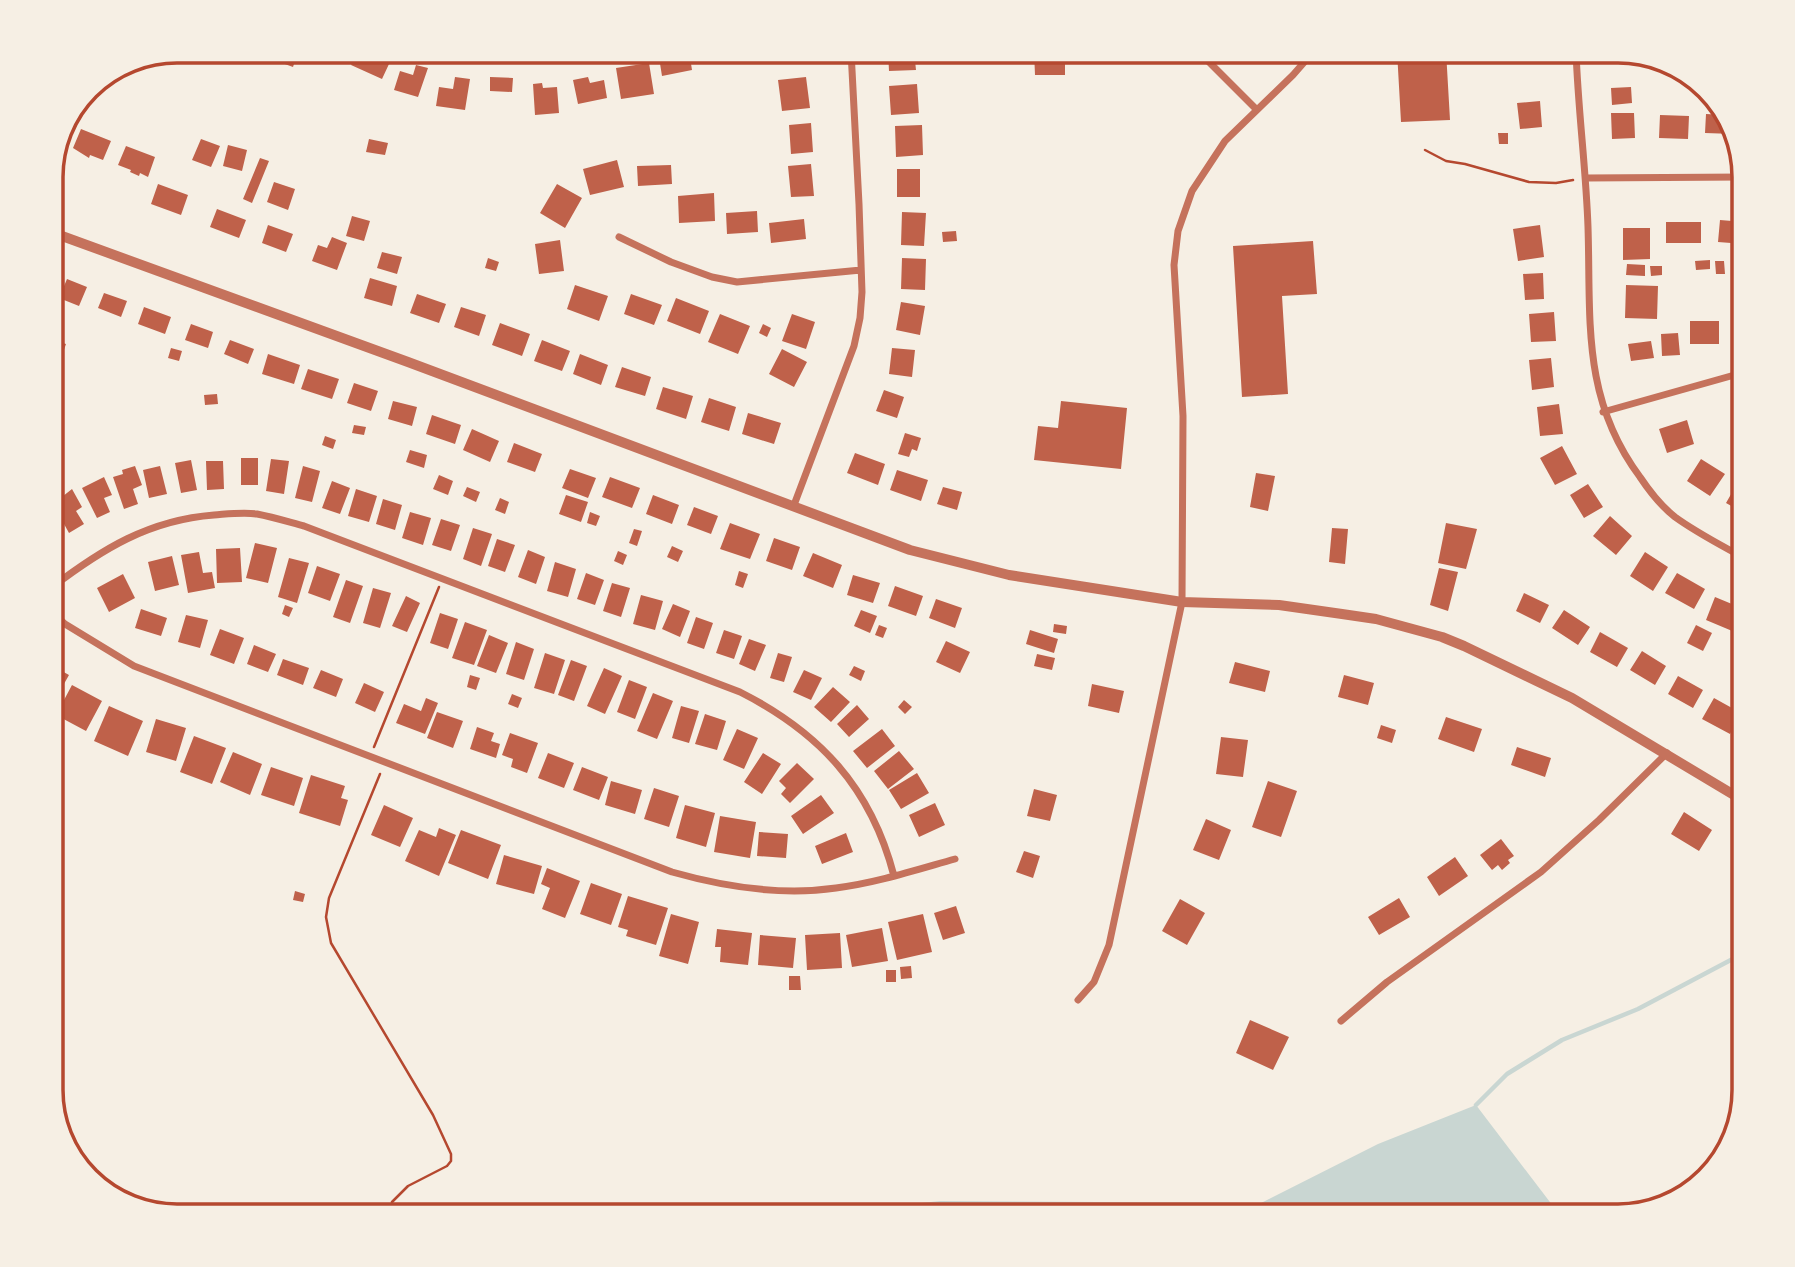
<svg xmlns="http://www.w3.org/2000/svg" width="1795" height="1267" viewBox="0 0 1795 1267" font-family="Rubik,sans-serif">
<style>
.water{fill:#c9d6d2}
.lines{fill:none;stroke-linecap:round;stroke-linejoin:round}
.stream{stroke:#c9d6d2;stroke-width:4.5}
.building{fill:#bf614a}
.path{stroke:#b5482f;stroke-width:2.5}
.minor{stroke:#c5725c;stroke-width:7}
.tertiary{stroke:#c5725c;stroke-width:10}
.rim{fill:none;stroke:#b5482f;stroke-width:3.5}
</style>
<rect width="100%" height="100%" fill="#f6efe4"/>
<path class="water" d="M1476,1105L1556,1210L1589,1216H804L940,1201L1261,1203L1378,1144Z"/>
<g class="lines">
<path class="stream" d="M1476,1105L1507,1074L1562,1040L1638,1009L1744,953"/>
</g>
<path class="building" d="M317,51H342L338,60Z
M358,51H373L379,54L377,58L389,64L382,79L351,65Z
M658,51H689L692,70L662,76Z
M701,51H735V53L703,61Z
M888,51H914L916,70L889,71Z
M1034,51H1065V75H1035Z
M1397,51H1446L1450,120L1401,122Z
M286,52L297,55L293,67L282,63Z
M649,63L654,94L621,99L616,68Z
M416,65L428,68L418,97L394,90L400,71L413,75Z
M455,77L470,79L465,110L436,106L439,87L453,89Z
M490,77L513,78L512,92L490,91Z
M588,77L590,83L604,80L607,98L578,104L573,80Z
M806,77L810,108L782,111L778,80Z
M542,83L543,88L557,87L559,113L535,115L533,84Z
M917,84L919,113L891,115L889,86Z
M1631,87L1632,103L1612,105L1611,88Z
M1706,91L1714,100L1702,102L1701,92Z
M1540,101L1542,127L1520,129L1517,103Z
M1611,113H1634L1635,138L1612,139Z
M1706,114L1726,115L1731,121L1734,134L1705,133Z
M1660,115L1689,116L1688,139L1659,138Z
M811,123L813,152L791,154L789,125Z
M922,125L923,155L896,157L895,126Z
M81,129L111,141L103,160L90,155L89,158L73,148Z
M1498,133H1508V144H1499Z
M201,139L220,146L211,167L192,160Z
M369,139L388,143L385,155L366,152Z
M228,145L247,150L242,171L223,166Z
M126,146L155,157L148,177L140,173L139,176L130,172L131,170L118,165Z
M260,158L269,161L252,203L243,199Z
M617,160L624,187L590,195L583,169Z
M811,164L814,196L791,197L788,166Z
M671,165L672,184L638,186L637,166Z
M897,169H920V197H897Z
M274,182L295,189L288,210L267,202Z
M158,184L188,195L181,215L151,204Z
M557,184L582,198L565,228L540,213Z
M714,193L715,221L679,223L678,196Z
M217,209L246,220L239,238L210,227Z
M757,211L758,232L727,234L726,213Z
M902,212L926,213L924,246L901,245Z
M352,216L370,221L364,241L346,236Z
M804,219L806,239L771,243L769,223Z
M1720,220L1744,222V244L1718,242Z
M1666,222H1701V243H1666Z
M268,225L293,234L286,252L262,243Z
M1540,225L1544,257L1518,261L1513,229Z
M1623,228H1650V259L1623,260Z
M956,231L957,241L943,242L942,232Z
M332,237L347,243L337,270L312,261L318,245L327,248Z
M560,240L564,271L539,274L535,244Z
M1313,241L1317,294L1282,296L1288,394L1242,397L1233,246Z
M382,252L402,257L397,274L377,268Z
M488,258L499,262L496,271L485,268Z
M902,258L926,259L925,290L901,289Z
M1710,260V269L1696,270L1695,261Z
M1715,261H1724L1725,274H1716Z
M1627,264L1645,265V276L1626,275Z
M1650,266H1662V275L1651,276Z
M1543,273L1544,299L1525,300L1523,274Z
M370,278L397,286L392,306L364,298Z
M67,279L87,287L79,306L59,298Z
M575,285L608,296L599,321L567,309Z
M1626,285L1658,286L1657,319L1625,318Z
M104,293L127,301L121,317L98,308Z
M417,294L446,304L439,323L410,313Z
M631,294L662,305L654,325L624,314Z
M676,298L709,311L700,334L667,321Z
M901,302L925,306L920,335L896,330Z
M144,307L171,317L165,334L138,324Z
M461,307L486,315L479,336L454,327Z
M1744,308V331L1734,332L1733,309Z
M1554,312L1556,341L1531,342L1529,314Z
M720,314L750,326L738,354L708,342Z
M792,314L815,322L806,349L782,341Z
M1690,321H1719V344H1690Z
M500,323L530,334L522,356L492,345Z
M191,324L213,332L208,348L185,340Z
M763,324L771,328L767,337L759,333Z
M1678,333L1680,355L1662,356L1661,334Z
M51,339L66,344L59,364L51,361Z
M230,340L254,349L248,364L224,354Z
M542,340L570,351L562,371L534,361Z
M1651,341L1654,358L1631,361L1628,344Z
M171,348L182,351L179,361L168,358Z
M892,348L915,350L912,377L889,374Z
M782,349L807,362L794,387L769,374Z
M268,354L300,365L294,384L262,374Z
M580,354L608,365L601,385L573,374Z
M1551,358L1554,387L1532,390L1529,360Z
M622,367L651,377L645,396L615,387Z
M308,369L339,379L332,399L301,389Z
M354,383L378,391L371,411L347,403Z
M663,387L693,396L686,419L656,409Z
M884,390L904,397L897,418L876,411Z
M217,394L218,404L205,405L204,395Z
M709,398L736,407L729,431L701,422Z
M393,401L417,407L412,426L388,419Z
M1061,401L1127,408L1121,469L1034,460L1038,426L1058,428Z
M1559,404L1563,434L1540,436L1537,407Z
M748,413L781,423L774,444L742,434Z
M432,415L461,425L455,444L426,434Z
M1687,420L1694,444L1667,453L1659,429Z
M354,425L366,427L364,435L352,433Z
M472,429L499,441L490,462L463,450Z
M905,433L921,438L917,451L912,449L909,457L898,454Z
M325,436L336,440L333,449L322,445Z
M514,443L542,454L535,472L507,462Z
M1562,446L1577,474L1555,485L1540,458Z
M410,450L427,455L424,468L406,462Z
M855,453L885,464L878,485L847,473Z
M241,458H258V485H241Z
M271,459L289,461L284,494L266,491Z
M1701,459L1725,474L1710,496L1687,481Z
M191,460L197,490L181,493L175,463Z
M206,461H223L224,489L207,490Z
M135,466L142,485L133,489L138,504L124,509L113,477L123,474L122,470Z
M160,466L167,494L149,498L143,470Z
M303,466L320,471L312,502L295,498Z
M570,469L596,478L588,498L562,488Z
M897,470L928,480L921,501L890,490Z
M1256,473L1275,476L1268,511L1250,507Z
M439,475L453,481L448,495L433,489Z
M104,477L112,495L104,498L110,512L97,518L82,488Z
M610,477L640,488L632,508L602,497Z
M332,481L350,488L340,514L322,508Z
M1588,484L1603,507L1584,518L1570,495Z
M467,487L480,492L476,502L463,496Z
M943,487L962,492L957,510L937,504Z
M72,489L82,507L76,511L84,524L69,533L53,504Z
M356,489L377,496L369,522L348,516Z
M1734,489L1744,495V513L1726,503Z
M566,495L588,502L581,522L559,514Z
M653,495L679,505L672,524L646,514Z
M500,498L509,502L505,514L495,510Z
M383,499L402,505L395,530L376,524Z
M694,507L718,516L711,534L687,525Z
M410,512L431,518L423,545L402,538Z
M590,512L600,516L596,526L587,523Z
M1610,516L1632,536L1616,555L1593,536Z
M441,519L460,525L451,551L432,545Z
M730,523L760,534L750,559L720,549Z
M1446,523L1477,529L1466,569L1438,563Z
M473,528L492,534L481,566L463,559Z
M1332,528L1348,529L1345,564L1329,562Z
M634,529L642,531L637,546L629,543Z
M774,538L800,547L792,570L766,561Z
M497,539L515,545L505,572L488,566Z
M255,543L277,548L268,583L246,578Z
M672,546L683,551L678,562L667,557Z
M240,548L242,582L217,583L216,549Z
M528,550L545,557L536,584L518,577Z
M618,551L627,555L623,565L614,561Z
M199,552L203,573L212,572L215,588L188,593L181,555Z
M1645,552L1668,567L1653,591L1630,576Z
M813,553L842,565L833,588L803,576Z
M172,556L179,585L155,591L148,562Z
M289,558L309,563L297,603L278,597Z
M555,562L576,569L568,597L547,591Z
M317,566L340,574L330,601L308,593Z
M1439,568L1458,572L1448,611L1430,605Z
M739,571L748,574L743,588L735,585Z
M586,573L604,580L595,605L577,599Z
M1677,573L1705,589L1694,609L1665,593Z
M123,574L135,598L109,612L97,588Z
M853,575L880,583L873,603L847,595Z
M346,580L363,586L350,623L333,617Z
M612,583L630,588L621,617L603,611Z
M895,586L923,596L916,616L888,606Z
M373,588L391,593L380,628L363,623Z
M1524,593L1549,605L1540,623L1516,611Z
M641,595L663,601L655,630L633,624Z
M406,596L420,603L407,632L392,626Z
M1715,597L1744,609V615L1737,633L1706,620Z
M936,599L962,608L955,628L929,618Z
M673,604L690,611L680,637L662,629Z
M285,605L293,608L289,617L282,614Z
M141,609L167,618L161,636L135,628Z
M861,610L877,616L870,633L854,626Z
M1564,610L1590,627L1578,645L1552,628Z
M440,613L458,619L448,649L430,643Z
M186,615L208,620L200,648L178,642Z
M696,617L713,623L704,649L687,643Z
M465,622L487,630L474,665L452,658Z
M1054,624L1067,626L1066,634L1053,632Z
M879,625L887,628L883,638L875,635Z
M1696,625L1712,633L1703,651L1687,643Z
M220,629L244,638L234,664L210,655Z
M724,630L742,636L734,659L716,653Z
M1030,630L1058,639L1054,653L1026,644Z
M1600,632L1628,648L1617,667L1590,652Z
M489,635L508,643L496,673L477,666Z
M749,639L766,645L755,671L739,664Z
M946,641L970,652L960,673L936,662Z
M516,642L534,649L524,680L506,674Z
M254,645L276,654L268,672L247,664Z
M1642,651L1666,666L1655,685L1630,670Z
M545,653L565,660L554,694L534,688Z
M778,653L792,657L784,682L770,678Z
M1037,654L1055,658L1052,670L1034,666Z
M283,659L309,668L303,685L277,675Z
M571,660L587,666L574,701L558,695Z
M1235,662L1270,671L1265,692L1229,683Z
M51,665L69,675L51,707Z
M854,666L865,671L861,681L849,675Z
M604,668L622,676L605,714L587,706Z
M321,670L343,679L336,697L313,688Z
M804,670L822,678L811,700L793,692Z
M470,675L480,678L476,690L467,687Z
M1344,675L1374,683L1368,705L1338,697Z
M1678,676L1703,690L1693,708L1668,694Z
M629,680L647,687L635,719L617,712Z
M364,683L384,692L375,712L355,703Z
M1092,684L1124,691L1119,713L1088,706Z
M72,685L102,701L86,731L56,715Z
M833,687L850,702L831,722L814,707Z
M653,693L673,701L657,739L637,731Z
M512,694L522,698L518,708L508,704Z
M426,698L438,703L425,734L396,723L404,704L421,711Z
M1714,698L1741,713L1730,734L1702,719Z
M904,700L912,707L905,714L898,707Z
M857,705L869,719L849,737L837,724Z
M109,706L143,721L128,756L94,741Z
M681,706L699,711L689,743L672,738Z
M437,712L463,721L453,748L427,738Z
M705,714L726,721L717,750L695,744Z
M1446,717L1482,729L1474,752L1438,739Z
M156,719L186,728L176,761L146,752Z
M1381,725L1396,730L1392,743L1377,738Z
M477,727L494,733L491,741L500,744L496,758L470,749Z
M737,729L758,738L744,769L723,760Z
M882,729L895,746L867,768L853,751Z
M510,733L538,743L527,773L511,767L513,759L502,755Z
M194,736L226,748L212,784L180,772Z
M1221,737L1248,740L1243,777L1216,774Z
M1517,747L1551,758L1545,777L1511,765Z
M899,751L914,769L888,789L874,771Z
M233,752L262,764L250,795L220,782Z
M548,753L574,763L564,788L538,778Z
M763,753L781,764L762,794L744,782Z
M797,763L814,779L790,803L781,794L786,788L779,781Z
M271,767L303,778L294,806L261,795Z
M582,767L608,777L599,800L573,790Z
M917,773L929,793L901,809L889,790Z
M311,775L345,786L341,798L348,800L340,826L299,813Z
M611,781L642,790L635,814L605,805Z
M1268,781L1297,791L1281,837L1252,827Z
M654,788L679,796L669,827L644,819Z
M1034,789L1057,795L1050,821L1027,816Z
M821,795L834,813L803,834L791,816Z
M935,803L945,825L919,837L909,815Z
M384,805L413,818L400,847L371,835Z
M685,805L715,813L706,847L676,838Z
M1684,812L1712,830L1699,851L1671,834Z
M720,816L756,822L750,858L714,852Z
M1206,819L1231,830L1219,860L1193,850Z
M439,828L456,835L439,876L405,861L419,830L436,837Z
M461,830L501,845L488,879L448,863Z
M759,832L788,834L786,858L757,856Z
M846,833L853,852L822,864L815,846Z
M1501,839L1514,856L1508,860L1510,863L1502,870L1498,865L1492,870L1480,855Z
M1024,851L1040,856L1033,878L1016,872Z
M504,855L542,866L534,894L496,884Z
M1455,857L1468,876L1439,896L1427,877Z
M547,868L580,881L565,918L542,909L550,888L541,884Z
M591,883L622,894L611,925L580,914Z
M295,891L305,894L303,902L293,900Z
M628,896L668,908L656,945L626,936L628,930L618,927Z
M1399,898L1410,917L1379,935L1368,917Z
M1180,899L1205,913L1187,945L1162,931Z
M956,906L965,933L943,940L934,913Z
M671,914L699,922L688,964L659,956Z
M923,914L932,952L897,960L888,922Z
M882,928L888,961L852,967L846,935Z
M717,929L752,933L748,965L720,962L721,947H715Z
M840,933L842,968L807,970L805,935Z
M760,935L796,938L793,968L758,965Z
M911,966L912,978L901,979L900,967Z
M886,970H896V982H886Z
M789,976H800L801,990H789Z
M1250,1020L1289,1037L1273,1070L1236,1053Z"/>
<g class="lines">
<path class="path" d="M1425,150L1446,161L1465,164L1529,182L1556,183L1573,180
M374,747L439,587
M380,774L329,898L326,917L331,943L433,1115L451,1154V1161L447,1166L408,1186L392,1202L391,1211L394,1216"/>
<path class="minor" d="M1198,51L1256,109
M1576,51C1578,110 1586,168 1588,227C1591,319 1581,398 1640,477C1650,492 1661,506 1675,517C1697,533 1721,545 1744,558
M1586,178L1744,177
M619,237L671,262L712,277L737,282L861,270
M1603,412L1738,374H1744
M794,505L854,346L860,318L862,292L859,204L851,51
M51,588C102,549 149,520 214,515C228,514 243,512 257,514C273,517 289,522 304,526L740,692C819,732 871,787 894,876
M51,611L65,624L134,666L672,872C725,887 781,896 836,888C876,883 916,870 955,859
M1078,1000L1094,982L1109,945L1182,602L1183,416L1174,265L1178,231L1192,191L1225,141L1293,75L1314,51
M1341,1021L1387,982L1541,872L1599,820L1667,753"/>
<path class="tertiary" d="M51,232L408,362L910,550L1009,575L1182,602L1279,605L1342,614L1376,619L1442,637L1464,646L1572,698L1744,801"/>
</g>
<path d="M0 0H1795V1267H0ZM177 63H1618A114 114 0 0 1 1732 177V1090A114 114 0 0 1 1618 1204H177A114 114 0 0 1 63 1090V177A114 114 0 0 1 177 63Z" fill="#f6efe4" fill-rule="evenodd"/>
<path class="rim" d="M177 63H1618A114 114 0 0 1 1732 177V1090A114 114 0 0 1 1618 1204H177A114 114 0 0 1 63 1090V177A114 114 0 0 1 177 63Z"/>
</svg>
